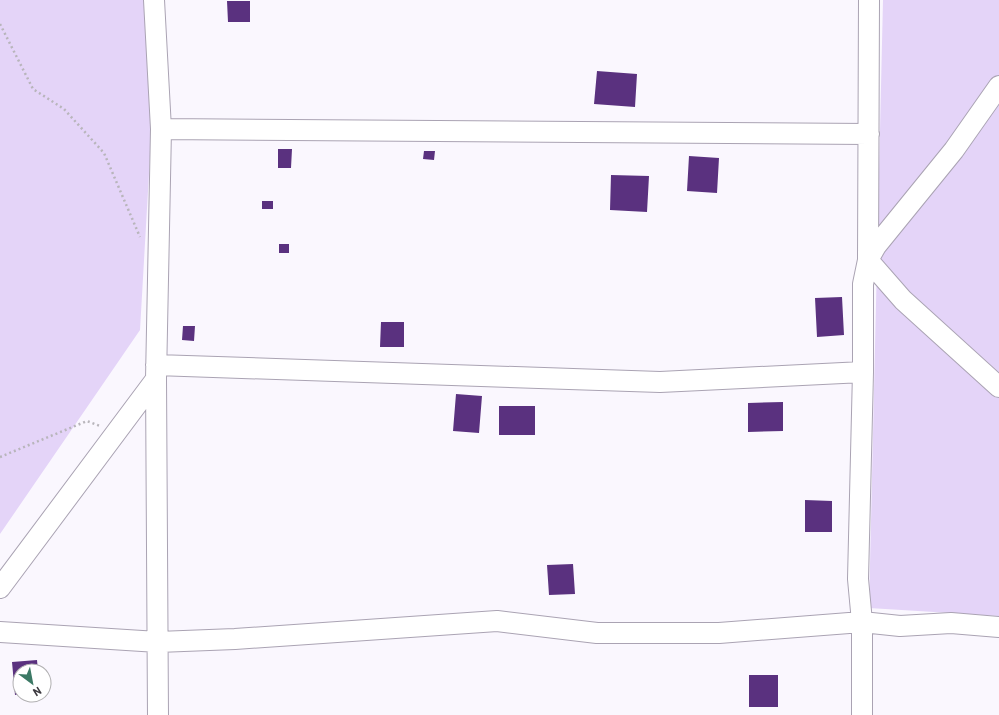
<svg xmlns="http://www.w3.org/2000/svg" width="999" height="715" viewBox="0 0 999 715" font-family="Barlow,sans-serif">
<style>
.green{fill:#e4d4f8}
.building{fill:#5a317f}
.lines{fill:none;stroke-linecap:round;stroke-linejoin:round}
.minor-casing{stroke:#aaa3b3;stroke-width:22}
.path{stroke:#b8b5bb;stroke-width:2.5;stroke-dasharray:2 3;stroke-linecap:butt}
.minor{stroke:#fff;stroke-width:20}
</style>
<rect width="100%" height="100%" fill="#faf7fe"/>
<path class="green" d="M0,0H159L140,330L0,534Z
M883,0H999V616L869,608Z"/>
<path class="building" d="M227,1H250V22H228Z
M597,71L637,74L635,107L594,104Z
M278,149H292L291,168H278Z
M424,151H435L434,160L423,159Z
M689,156L719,158L717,193L687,191Z
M611,175L649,176L647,212L610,210Z
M262,201H273V209H262Z
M279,244H289V253H279Z
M842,297L844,335L817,337L815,298Z
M381,322H404V347H380Z
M183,326H195L194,341L182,340Z
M456,394L482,396L479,433L453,431Z
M783,402V431L748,432V403Z
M499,406H535V435H499Z
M805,500L832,501V532H805Z
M573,564L575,594L549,595L547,565Z
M37,660L38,671H20V694L15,695L12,662Z
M749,675H778V707H749Z"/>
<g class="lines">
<g class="minor-casing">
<path id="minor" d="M154,0L161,129L156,379L158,715
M161,129L869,134
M868,260L876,246L954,150L999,86
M868,260L903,300L999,387
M156,365L660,382L863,372
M0,588L156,379
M0,632L158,642L235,639L497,621L597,633H719L862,622L900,626L951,623L999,627
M862,715V622L858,579L863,372V284L868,260L869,0"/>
</g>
<path class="path" d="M0,24L33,89L64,109L104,153L140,237
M0,457L87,421L100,426"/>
<use href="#minor" class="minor"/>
</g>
<g transform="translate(32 683) rotate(148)"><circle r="19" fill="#ffffff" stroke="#b1b0b2"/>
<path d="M0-3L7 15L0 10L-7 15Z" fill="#3c7965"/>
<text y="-6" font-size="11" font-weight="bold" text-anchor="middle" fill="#3c393f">N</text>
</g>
</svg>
